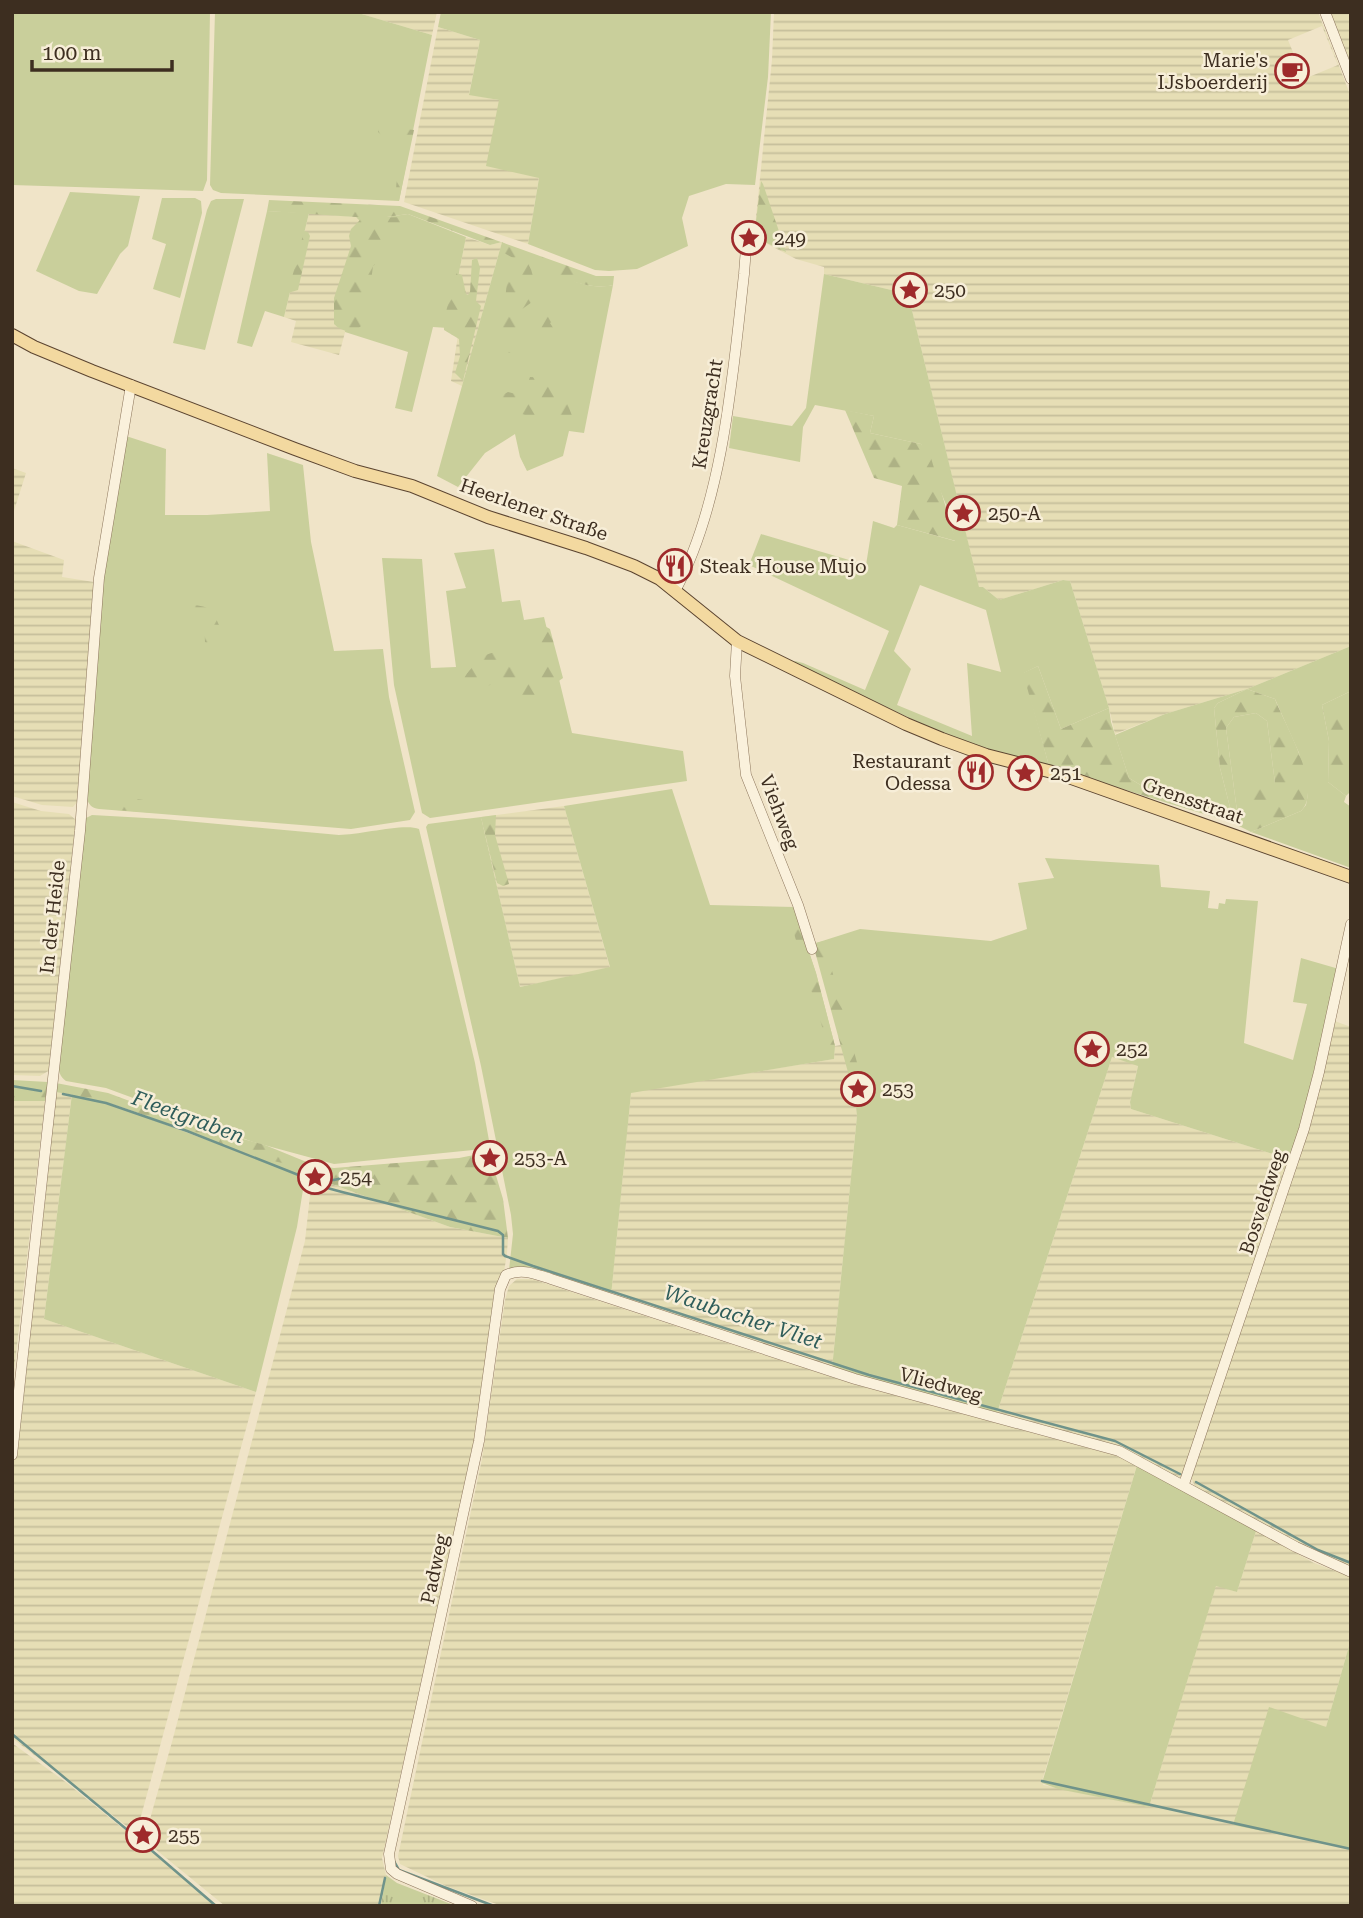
<svg xmlns="http://www.w3.org/2000/svg" width="1363" height="1918" viewBox="0 0 1363 1918" font-family="'Roboto Serif',serif">
<style>
.farmland{fill:url(#farmland-rules);fill-rule:evenodd}
.grass{fill:#c9cf9b;fill-rule:evenodd}
.forest{fill:url(#forest-firs)}
.park{fill:url(#park-tufts)}
.lines{fill:none;stroke-linecap:round;stroke-linejoin:round}
.stream{stroke:#6f938a;stroke-width:2.5}
.minor-casing{stroke:#8d765c;stroke-width:11}
.major-casing{stroke:#5b4430;stroke-width:14}
.minor{stroke:#faf1dc;stroke-width:10}
.major{stroke:#f3d9a0;stroke-width:12}
.labels{text-anchor:middle;stroke-width:5;stroke-linejoin:round;paint-order:stroke}
.poi-label{font-size:19px;fill:#3d2e20;stroke:#f7eed8;text-anchor:start}
.street-label{font-size:19px;fill:#3d2e20;stroke:#f7eed8}
.water-label{font-size:21px;font-style:italic;fill:#2f5d5a;stroke:#f7eed8}
</style>
<defs>
<pattern id="farmland-rules" width="6" height="5" patternUnits="userSpaceOnUse" patternTransform="scale(1.75)"><rect width="6" height="5" fill="#e6deb5"/><path d="M0 2.5h6" fill="none" stroke="#c6bf9b"/></pattern>
<pattern id="forest-firs" width="22" height="20" patternUnits="userSpaceOnUse" patternTransform="scale(1.75)"><rect width="22" height="20" fill="#c9cf9b"/><path d="M5 1l3.5 6h-7zM16 11l3.5 6h-7z" fill="#aeb285"/></pattern>
<pattern id="park-tufts" width="24" height="20" patternUnits="userSpaceOnUse" patternTransform="scale(1.75)"><rect width="24" height="20" fill="#c9cf9b"/><path d="M3 7l-1-3M5 7V3M7 7l1-3M15 17l-1-3M17 17v-4M19 17l1-3" fill="none" stroke="#aeb285"/></pattern>
</defs>
<rect width="100%" height="100%" fill="#f0e4c8"/>
<path class="farmland" d="M355,12H437L432,35Z
M774,12H1318L1351,97V646L1247,689L1165,714L1115,734L1109,708L1070,581L1063,580L999,600L983,587L979,588L908,294L824,274V267L796,259L754,237L772,60ZM1322,26L1338,65L1304,79L1288,40Z
M1330,12H1351V65L1332,17Z
M438,27L480,40L469,94L499,100L539,177L528,244L404,202Z
M309,213L356,217L359,219V250L348,321L339,355L291,342L296,321L284,317Z
M466,237L490,245L502,242L462,386L451,381L458,335L448,328Z
M12,468L26,473L12,517Z
M12,541L64,560L62,577L94,582L78,801L73,807L42,805L12,796Z
M12,802L41,811L69,814L76,820L50,1070L40,1076L12,1075Z
M564,806L610,968L520,987L481,817Z
M1332,1020L1351,1027V1568L1313,1552L1196,1489L1191,1477Z
M841,1045L854,1090L857,1116L832,1369L611,1296L631,1092L834,1059L835,1046Z
M1112,1057L1138,1065L1130,1102L1131,1109L1292,1160L1184,1475L1180,1477L1173,1476L1135,1455L997,1413Z
M54,1092L72,1094L44,1319L256,1392L140,1820L133,1831L12,1738V1469Z
M12,1101H45L12,1389Z
M312,1177L450,1227L508,1238L507,1253L484,1399L382,1858L386,1875L381,1906H225L144,1840L172,1742L305,1241Z
M517,1279H532L853,1384L1117,1456L1137,1465L1042,1781L1043,1785L1149,1807L1216,1585L1237,1592L1256,1531L1314,1563L1351,1577V1639L1326,1727L1233,1824L1351,1849V1906H502L446,1886L400,1864L398,1856L482,1459L505,1300L509,1286Z
M12,1743L67,1783L218,1906H12Z"/>
<path class="grass" d="M12,12H210L207,180L203,191L12,185Z
M215,12H355L432,35L399,201L221,193L213,190L210,185Z
M441,12H771L768,77L755,185L726,184L689,196L682,218L688,246L637,269L609,271L595,270L528,244L539,178L486,166L499,100L469,95L480,40L438,27Z
M70,192L140,196L128,246L120,254L97,294L79,291L36,271Z
M162,198H195L201,201L202,213L180,298L153,289L166,244L152,239Z
M216,199H244L205,350L173,343L207,210L211,201Z
M267,211L309,213L284,317L265,311L252,347L237,343Z
M408,214L466,237L448,328L433,327L412,412L395,408L408,352L345,332L359,250V220L356,217H387Z
M502,242C532,259 578,294 613,285L584,433L569,431L563,456L527,471L520,457L515,434L485,453L458,487L437,476Z
M824,274L908,294L979,587H983L999,600L1063,580L1070,581L1109,708L1061,729L1038,666L1024,673L1049,766L980,749L952,738L793,663L795,661L803,663L865,690L889,631L749,565L761,534L866,565L873,521L894,528L897,525L955,541L947,507L921,444L870,433L874,416L815,405L803,427L800,462L729,448L733,416L792,426L806,408ZM920,585L986,610L1001,672L967,663L972,736L897,705L911,669L894,651Z
M126,436L166,449L165,515H207L270,511L267,453L303,465L311,542L334,651L383,649L389,697L415,812L410,820L351,829L99,809C91,808 89,804 86,798L103,571Z
M494,549L502,602L520,600L524,620L544,617L572,733L683,751L687,781L430,818L422,813L394,685L382,558L422,559L431,668L456,667L446,591L466,588L454,553Z
M1351,646V691L1322,705L1329,741L1328,782L1346,796L1344,802L1351,807V868L1251,832L1239,826L1226,728L1234,717L1256,713L1267,721L1275,783L1252,810L1251,832L1301,811L1306,805L1308,794L1299,753L1275,699L1247,689L1218,703L1214,708L1220,768L1234,823L1161,801L1157,795L1129,778L1115,735L1165,714L1247,689Z
M672,789L710,905L794,907L816,973L835,1046L834,1059L631,1093L611,1296L509,1270L513,1234L511,1215L481,1066L426,827L428,824L481,817L520,987L610,967L564,806Z
M92,815L164,819L339,835C360,835 404,823 419,829L475,1063L490,1146L483,1149L334,1164L253,1142L106,1088L66,1081C58,1075 59,1070 59,1060L85,823L86,818Z
M1045,858L1159,865L1161,887L1210,891L1208,908L1218,909L1219,903L1225,904L1226,899L1258,901L1244,1043L1293,1060L1307,1004L1293,1002L1301,958L1339,969L1292,1160L1131,1109L1130,1102L1138,1066L1112,1057L997,1413L832,1369L857,1116L854,1090L841,1045L816,943L860,929L991,941L1027,929L1018,883L1054,878Z
M72,1094L94,1098L242,1153L289,1163L306,1171L297,1227L256,1392L44,1319Z
M1138,1462L1254,1526L1256,1531L1237,1592L1216,1586L1149,1807L1058,1789L1042,1783Z
M1351,1639V1849L1233,1825L1269,1707L1326,1727Z"/>
<path class="forest" d="M378,126L414,130L399,201C390,186 405,161 404,143C396,136 385,139 378,132Z
M761,181L763,184L786,252L754,237Z
M269,200L400,206L596,276H614L613,285C585,292 556,273 529,265C535,276 534,289 532,302L514,315C521,326 525,336 520,349L509,353L500,347L509,263L519,261L504,253L502,242L490,245L408,214L387,217H355L267,211Z
M407,217L412,218C407,233 395,236 383,243V259L373,266L366,320C358,333 345,335 334,324V298L351,246L349,236L351,229L362,218Z
M304,231L308,232L310,236L298,290L288,293Z
M477,258L480,268L476,301L481,306L463,381L455,373L460,356L459,339L444,330C443,318 452,290 455,276L457,273L462,275L466,294L468,295L470,292L472,260Z
M551,307L558,313L557,319L550,323L557,334L555,338L542,340L538,336L545,308Z
M530,377L555,378L567,387L568,405L574,421L563,431L557,428L547,414L528,416L522,414L520,405L502,409L499,403L502,395L508,392L520,395L524,393Z
M845,410L874,416L870,433L921,444L931,458L956,541L897,525L902,486L874,478Z
M185,604C209,607 210,605 220,627C223,633 226,635 226,643L222,647L211,648L205,642L204,621L181,611Z
M541,624L550,629L563,678L531,701L523,702C518,697 514,688 509,684C497,675 475,697 460,697C458,686 462,679 469,671C501,634 496,665 533,663C542,654 535,641 532,630L536,625Z
M1038,666L1061,729L1109,708L1111,722L1129,778L1157,795L1161,801L1049,766L1023,673Z
M1247,689L1275,699C1284,723 1324,789 1301,811L1251,832L1247,822L1251,810L1243,788L1275,783L1267,721L1256,713L1234,717L1226,728L1239,826L1234,823L1220,768L1214,708L1218,703Z
M1351,691V791L1346,796L1328,782L1329,741L1322,705Z
M137,799L150,801L157,813L117,810L122,802Z
M496,815L495,835L509,884L503,886L497,883L481,817Z
M786,907H794L816,973L835,1046L829,1047L827,1043Z
M824,941L862,1081L860,1085L852,1087L814,948L816,943Z
M12,1080L48,1082L45,1101H12Z
M56,1083L108,1093L200,1127L265,1145L309,1163L306,1171C284,1161 261,1160 239,1152C179,1130 118,1099 54,1092Z
M489,1152L503,1199L508,1238L450,1227L312,1177L313,1165L334,1168L459,1158Z"/>
<path class="park" d="M386,1875L397,1883L456,1906H381Z"/>
<g class="lines">
<path class="stream" d="M12,1086L41,1091
M63,1094L106,1103L187,1131L301,1176
M316,1177L320,1186L342,1192L498,1231L503,1235V1254L505,1256L533,1266L869,1375L1115,1441L1180,1474
M318,1178L334,1180L342,1178
M1196,1482L1318,1550L1351,1563
M12,1734L131,1833
M1042,1781L1351,1849
M143,1843L216,1906
M394,1861L399,1870L494,1906
M379,1906L385,1878"/>
<g class="minor-casing">
<path id="minor" d="M1325,12L1351,79
M675,591C723,503 733,374 744,274L746,248L740,239
M737,641L735,676L746,775L798,905L812,949
M12,1455L80,831L99,578L131,385
M1184,1484L1304,1129L1319,1072L1351,924
M472,1906L397,1874L391,1869L389,1854L479,1441L500,1289L506,1275C522,1268 535,1274 551,1279L855,1379L1119,1451L1296,1547L1351,1572"/>
</g>
<g class="major-casing">
<path id="major" d="M12,335L34,347L92,371L295,449L355,471L412,486L488,517L586,548L634,566L660,579L737,641L906,724L942,739L986,755L1060,774L1351,877"/>
</g>
<use href="#minor" class="minor"/>
<use href="#major" class="major"/>
</g>
<defs>
<g id="cafe-ring" transform="scale(1.75)"><circle r="9.5" fill="#f7eed8" stroke="#9e2a2b" stroke-width="1.5"/><path d="M-5.5-4.5H6V0H3Q3 3.5 0 3.5H-2.5Q-5.5 3.5-5.5 0ZM3-3.2v2h1.7v-2ZM-6 4.5H4V6H-6Z" fill="#9e2a2b"/></g>
<g id="sight-ring" transform="scale(1.75)"><circle r="9.5" fill="#f7eed8" stroke="#9e2a2b" stroke-width="1.5"/><path d="M0-6L1.8-2.2L6-1.7L2.9 1.2L3.7 5.4L0 3.3L-3.7 5.4L-2.9 1.2L-6-1.7L-1.8-2.2Z" fill="#9e2a2b"/></g>
<g id="restaurant-ring" transform="scale(1.75)"><circle r="9.5" fill="#f7eed8" stroke="#9e2a2b" stroke-width="1.5"/><path d="M-5-6h1v4h1v-4h1v4h1v-4h1v5L-1.5 .5V6h-2V.5L-5-1ZM5-6V6H3V1.5H1.5Q1.5-4 5-6Z" fill="#9e2a2b"/></g>
</defs>
<g fill-rule="evenodd">
<use href="#cafe-ring" x="1292" y="71"/>
<use href="#sight-ring" x="749" y="238"/>
<use href="#sight-ring" x="910" y="290"/>
<use href="#sight-ring" x="963" y="513"/>
<use href="#restaurant-ring" x="675" y="566"/>
<use href="#restaurant-ring" x="976" y="772"/>
<use href="#sight-ring" x="1025" y="773"/>
<use href="#sight-ring" x="1092" y="1049"/>
<use href="#sight-ring" x="858" y="1089"/>
<use href="#sight-ring" x="490" y="1158"/>
<use href="#sight-ring" x="315" y="1177"/>
<use href="#sight-ring" x="143" y="1835"/>
</g>
<g class="labels">
<g class="poi-label">
<text x="1268" y="67" text-anchor="end">Marie's<tspan x="1268" dy="22">IJsboerderij</tspan></text>
<text x="774" y="245">249</text>
<text x="934" y="297">250</text>
<text x="988" y="520">250-A</text>
<text x="700" y="573">Steak House Mujo</text>
<text x="951" y="768" text-anchor="end">Restaurant<tspan x="951" dy="22">Odessa</tspan></text>
<text x="1050" y="780">251</text>
<text x="1116" y="1056">252</text>
<text x="882" y="1096">253</text>
<text x="514" y="1165">253-A</text>
<text x="340" y="1184">254</text>
<text x="168" y="1842">255</text>
</g>
<g class="street-label">
<text transform="translate(707 414) rotate(-81)" y="7">Kreuzgracht</text>
<text transform="translate(534 509) rotate(19)" y="7">Heerlener Straße</text>
<text transform="translate(1193 800) rotate(19)" y="7">Grensstraat</text>
<text transform="translate(780 812) rotate(69)" y="7">Viehweg</text>
<text transform="translate(52 917) rotate(-84)" y="7">In der Heide</text>
<text transform="translate(1262 1202) rotate(-72)" y="7">Bosveldweg</text>
<text transform="translate(941 1384) rotate(15)" y="7">Vliedweg</text>
<text transform="translate(434 1569) rotate(-78)" y="7">Padweg</text>
</g>
<g class="water-label">
<text transform="translate(188 1117) rotate(20)" y="7">Fleetgraben</text>
<text transform="translate(743 1317) rotate(18)" y="7">Waubacher Vliet</text>
</g>
</g>
<rect width="1363" height="1918" fill="none" stroke="#3d2e20" stroke-width="28"/>
<path d="M32 60v10h140v-10" fill="none" stroke="#3d2e20" stroke-width="3.5"/>
<text x="42" y="60" font-size="21" fill="#3d2e20" stroke="#f7eed8" stroke-width="5" paint-order="stroke">100 m</text>
</svg>
